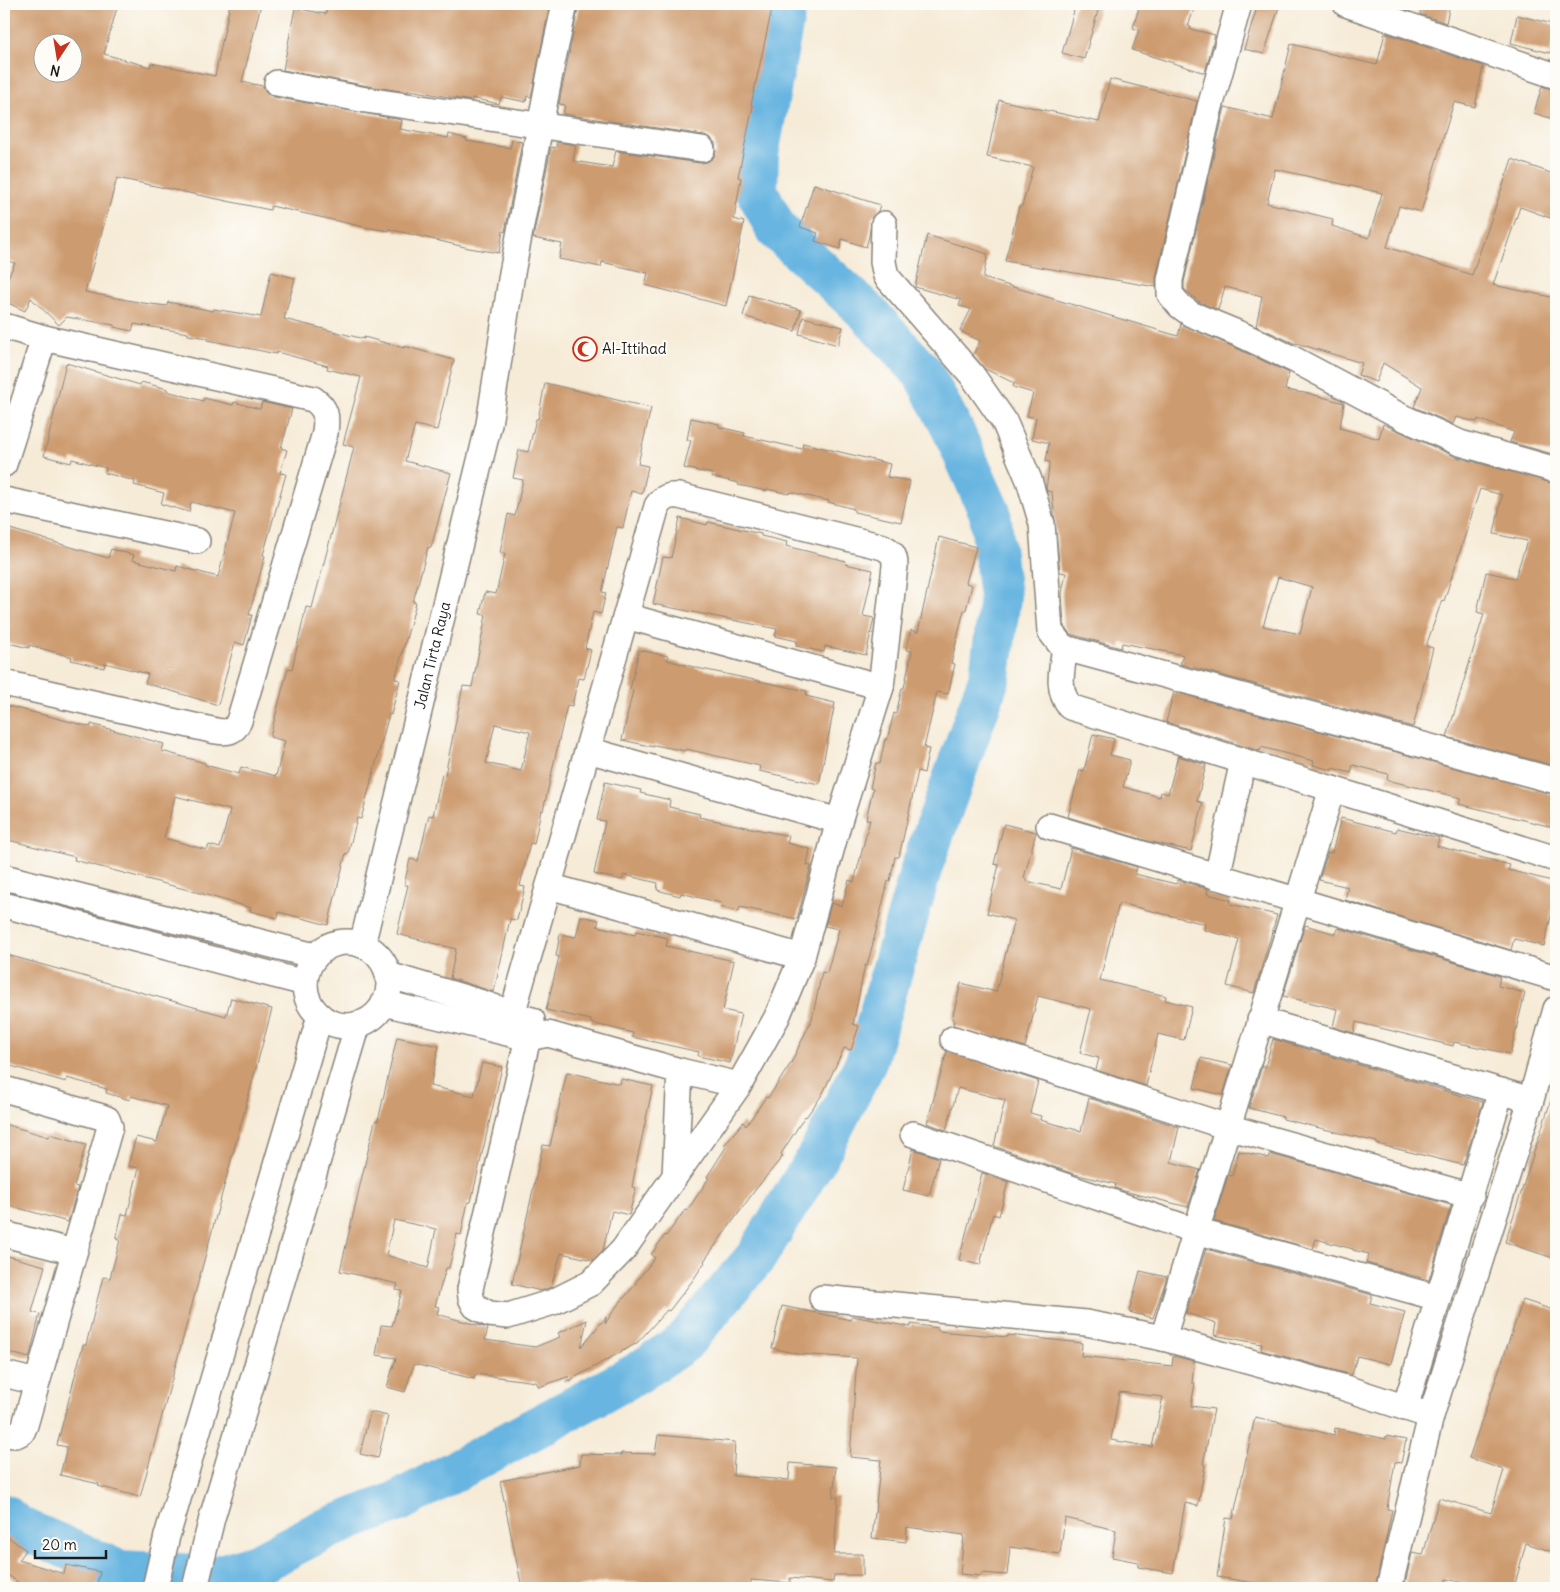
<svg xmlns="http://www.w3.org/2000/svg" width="1560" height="1592" viewBox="0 0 1560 1592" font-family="Delius,sans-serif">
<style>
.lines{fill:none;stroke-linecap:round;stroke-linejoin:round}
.river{stroke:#67b5e1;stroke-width:42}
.building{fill:#cd9b6f;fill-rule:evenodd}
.street-casing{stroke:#89847a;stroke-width:28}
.street{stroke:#fff;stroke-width:25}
.labels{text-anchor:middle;stroke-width:4;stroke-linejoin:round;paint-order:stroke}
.poi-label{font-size:15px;fill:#1c1c1c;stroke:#fdfcf7;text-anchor:start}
.street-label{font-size:15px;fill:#1c1c1c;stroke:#fdfcf7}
</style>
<rect width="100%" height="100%" fill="#fdfcf7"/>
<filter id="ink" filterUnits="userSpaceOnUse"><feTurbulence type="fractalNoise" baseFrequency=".02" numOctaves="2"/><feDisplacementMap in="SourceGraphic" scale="10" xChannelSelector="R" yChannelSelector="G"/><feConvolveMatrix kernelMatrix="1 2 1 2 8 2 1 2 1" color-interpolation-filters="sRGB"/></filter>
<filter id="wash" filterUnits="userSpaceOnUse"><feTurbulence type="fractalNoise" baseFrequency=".0096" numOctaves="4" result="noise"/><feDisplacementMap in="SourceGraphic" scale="20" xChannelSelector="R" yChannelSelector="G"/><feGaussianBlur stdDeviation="1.12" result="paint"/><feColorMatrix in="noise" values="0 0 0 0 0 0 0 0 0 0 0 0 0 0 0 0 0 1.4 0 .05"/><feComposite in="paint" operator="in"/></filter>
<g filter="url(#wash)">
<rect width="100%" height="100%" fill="#f6ebd7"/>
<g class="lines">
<path class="river" d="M4,1515L19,1527L119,1571L218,1576L259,1563L321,1531L399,1501L636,1374L683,1343L756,1257L819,1154L866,1062L922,866L990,676L1000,597L990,513L953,430L923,373L868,313L776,229L757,191L758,154L786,4"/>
</g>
<g id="blocks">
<path class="building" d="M4,4H118L104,54L150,67L151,63L215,76L230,4H261L242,82L263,86L267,94L274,97L402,120L400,129L448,138L449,134L467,139L466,141L510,148L512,140L522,142L505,232L503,231L499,253L469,248L389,229V231L364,227L271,206L270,210L117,178L85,292L143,303L167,306L168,302L213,311L214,309L261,317L271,272L295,278L284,319L364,339V337L404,348V346L454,360L437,430L415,425L405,461L451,473L431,548L428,547L413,602L416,603L395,679L400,680L391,715L389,714L361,819L357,818L348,854L346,853L328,925L279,912L278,918L250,911L251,908L196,892L74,860L75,857L4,839V705L91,727V724L124,733L164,744L162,751L205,763V765L239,774L241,767L276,776L285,741L270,737L288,668L292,669L306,607L312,608L340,502L354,447L343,444L361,377L327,369L328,366L277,352L276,354L208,340V338L188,335V333L134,324L132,331L114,327V325L67,317L59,325L31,298L25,311L4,301V286L15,263L4,260ZM42,42H72V72H42ZM175,796L230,810L220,848L209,845L207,850L164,838Z
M327,4H550L531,97L527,96L526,102L501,97L499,104L472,98V101L409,90L408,92L368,86L283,70L295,8L326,14Z
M579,4H773L751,105L753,106L738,177L741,178L734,219L744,222L726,306L645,285L648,273L602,262L601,267L559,259L562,244L533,238L551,147L556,148L557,142L576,145L573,161L612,167L616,151L700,163L707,162L713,158L716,152L715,143L710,137L704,135L563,114L565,105L559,104Z
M1076,4H1100L1084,59L1062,53Z
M1140,4H1196L1188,26L1191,27L1190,29L1215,35L1205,73L1132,50L1139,30L1133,28Z
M1258,4H1280L1264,54L1244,49Z
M1422,4H1450L1446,23L1420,14Z
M1517,15L1556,25V44H1552L1550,53L1511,43Z
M1385,33L1483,66L1475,107L1454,102L1421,212L1399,206L1387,247L1472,275L1512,159L1556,175V220L1520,207L1493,285L1556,298V455L1510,442L1514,432L1478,419L1477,422L1456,417L1453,424L1414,407L1422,387L1383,363L1376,382L1358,375L1362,363L1296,343V344L1256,326L1262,296L1225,287L1218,310L1198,301L1184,289V282L1225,107L1273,119L1291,44L1377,65ZM1275,169L1382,193L1369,238L1332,226L1333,219L1267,203Z
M1110,79L1197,101L1156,277V287L1005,261L1019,206H1022L1033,167L987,157L999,100L1099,122Z
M1542,86L1556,90V120L1534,113Z
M814,184L880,205L878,211L872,217L869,236L866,247L842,239L840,249L815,241L818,233L800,227Z
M927,235L988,254L983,278L1178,336L1181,324L1236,348L1289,373L1285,390L1311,394L1344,403L1340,428L1379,439L1383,424L1456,457L1556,484V766L1447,737L1484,614L1477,612L1486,572L1515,578L1527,541L1494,534L1502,495L1480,489L1444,601L1442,600L1426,646L1433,648L1413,727L1180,664L1183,655L1122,643L1121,648L1070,634L1064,626L1062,593L1066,573L1060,572L1052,492L1047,491L1046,488L1050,462L1046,461L1049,443L1032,439L1036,418L1027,416L1033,393L1013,387L1014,383L985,369L973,355L980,341L960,331L971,309L959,306L961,300L915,287ZM1278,577L1312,587L1300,634L1263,626Z
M749,295L801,310L795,331L743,316Z
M803,317L843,327L838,345L799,334Z
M66,363L140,385L141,382L168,389L167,391L203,401L204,398L233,405L234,402L260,409L262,402L292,409L281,448L287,450L280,473L286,474L263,555L265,556L249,615H252L244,645L235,642L218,705L145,683L148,674L105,663L104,668L71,660L72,657L29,645V648L4,642V552L10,529L108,558L111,549L134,555L132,560L176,571L177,566L218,577L235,513L191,502L189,512L161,504L164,493L134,485L135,481L105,473L106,468L72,459L71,463L44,456Z
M545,383L651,408L638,464L648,466L642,494L631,491L623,528L617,527L602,592L606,593L601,614L593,612L585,648L591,650L584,679L578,678L572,706L567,705L543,811L541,810L534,844L530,843L520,886L525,887L517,920L510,919L494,992L450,978L456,949L397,934L408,885H404L410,859L418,861L429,815L433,816L442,774L445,775L463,686L472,687L486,615L480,614L485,592L496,594L505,554L500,553L508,514L515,516L523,480L513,478L519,450L528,452L536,419H538ZM495,724L530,732L521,771L486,763Z
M691,418L719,424V427L745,433L744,436L802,449L803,443L890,464L887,477L910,481L901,522L854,512V509L828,502L829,501L790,492L789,494L767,489V491L738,485L739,483L712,477L713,474L684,468L691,440H687Z
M680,518L707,525L708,522L761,534V536L787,542L786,546L846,561L845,564L873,570L863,616L874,618L866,655L825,646L824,652L796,646L797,641L775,636L777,629L653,604L663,557L671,558Z
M939,537L976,547L966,583L972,585L966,610H964L951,663L955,664L948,694L937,692L924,748L929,749L924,773L918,771L899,857H895L890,881H888L873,943L867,966L865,965L853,1024L859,1026L851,1050L844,1048L822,1095L806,1117L805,1116L781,1154L783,1156L756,1189L704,1261L705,1262L693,1280L669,1311L667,1310L637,1343L565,1383L570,1376L539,1387L536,1382L475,1374L474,1379L414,1364L405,1392L387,1387L396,1358L376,1355L381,1325L392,1326L402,1291L396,1290L398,1284L340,1271L375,1121H378L397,1037L439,1046L430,1086L474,1096L482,1063L502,1067L471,1202H468L461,1235L457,1234L449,1268H446L435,1306L439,1307L437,1314L488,1328L485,1340L535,1347L560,1337L558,1333L587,1320L581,1347L606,1317L605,1324L616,1307L636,1284L635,1283L655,1258L651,1255L665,1235L666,1236L685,1210L687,1211L709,1178L707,1177L726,1147L724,1145L743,1122L746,1126L766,1097L768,1098L791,1063L812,1019L822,972L827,973L839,929L825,926L831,903L842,906L849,880L854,882L870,820L866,819L873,789L870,788L876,763L880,764L885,739L887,740L894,713L896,714L902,688H904L912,651L906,650L911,630L918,632ZM394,1220L436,1229L428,1268L386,1255Z
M639,650L668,656L667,660L697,668L807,691L806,696L835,703L819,784L759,771L760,766L686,749V751L654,745V747L622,740L633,690L630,689Z
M1174,692L1556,795V828L1459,804L1461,798L1387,780L1388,774L1353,765L1351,773L1332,768V770L1313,765L1314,761L1261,747L1260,751L1166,722Z
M1093,734L1114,739L1110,755L1130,760L1123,787L1160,797L1161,792L1168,794L1178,756L1206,765L1197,801L1203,803L1191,851L1148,841L1068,817L1080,770L1084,771Z
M605,782L641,790L640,793L670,800L669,807L700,814L699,817L789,836L787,843L810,849L807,865L811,866L797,919L740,907L739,911L720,907L721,903L681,893L680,896L657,890L658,883L624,875L622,880L594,874L605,821L597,820Z
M1341,818L1396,832L1397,828L1439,838L1437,846L1510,865L1508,870L1556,882V895L1544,946L1514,939L1511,950L1345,900L1348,887L1319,880L1328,852L1332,853Z
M1004,824L1036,832L1024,878L1026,879V881L1061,889L1071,848L1137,867L1135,874L1176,884L1178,880L1208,889L1207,894L1231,900L1230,904L1277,915L1254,993L1227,986L1239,939L1204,930L1205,924L1119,903L1100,980L1166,996L1165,1000L1192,1007L1184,1040L1158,1034L1146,1086L1096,1070L1099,1058L1080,1053L1091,1009L1038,996L1025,1047L953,1025L954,1020L952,1019L961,983L996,992L1014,920L987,913L999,865L994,864Z
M581,916L599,920L597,926L635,935L636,931L668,938L666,946L734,961L723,1010L741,1014L730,1063L698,1056L699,1052L632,1037L633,1033L591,1023V1020L546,1010L559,957L556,956L560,934L576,937Z
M1305,925L1336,934L1338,928L1500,976L1498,986L1525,993L1510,1054L1454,1042L1453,1046L1356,1022L1354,1033L1333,1027L1337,1009L1283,996Z
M4,954L226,1016L231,998L272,1009L140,1497L98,1486L99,1484L60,1475L67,1447L57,1445L83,1345H86L103,1277L110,1278L120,1240L116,1239L122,1214L127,1215L139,1168L128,1166L136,1137L157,1142L167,1106L131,1096L130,1100L106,1093L107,1089L67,1078L66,1082L4,1064Z
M1273,1039L1483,1102L1463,1165L1377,1144V1142L1283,1119V1117L1249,1108L1262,1066L1265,1067Z
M947,1051L1038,1081L1030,1113L1041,1116L1040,1120L1081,1131L1089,1098L1179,1127L1171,1162L1200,1170L1188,1207L1124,1191L1115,1188L1116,1184L1074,1174L994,1146L1005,1100L958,1088L946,1130L927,1123Z
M1201,1058L1232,1065L1223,1095L1194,1088Z
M567,1072L620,1084L621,1079L653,1086L637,1160L632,1187L636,1188L629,1215L612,1211L603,1250L593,1260L561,1253L551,1287L541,1291L512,1284L543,1145L550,1146Z
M1552,1097L1556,1098V1259L1505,1242Z
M4,1124L49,1137L50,1134L86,1144L74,1186L78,1187L68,1222L4,1204Z
M913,1149L939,1158L929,1196L903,1190Z
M1239,1151L1269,1158L1271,1154L1451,1205L1429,1280L1366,1263L1369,1254L1353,1250V1249L1316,1239L1313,1249L1214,1221L1228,1175L1232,1176Z
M982,1173L1008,1182L999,1216L993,1214L980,1265L959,1260Z
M1206,1249L1372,1295L1370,1303L1405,1312L1391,1363L1390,1364L1357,1356L1352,1375L1261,1350L1262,1344L1214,1335L1216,1323L1186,1313Z
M4,1255L45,1266L32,1312L40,1314L29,1358L4,1351Z
M1140,1271L1167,1277L1153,1318L1129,1312Z
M1523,1300L1556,1311V1553L1526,1543L1514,1588H1486L1446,1579L1444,1588H1404L1412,1553L1423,1555L1439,1498L1491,1513L1504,1470L1469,1458Z
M782,1306L851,1320L852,1316L911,1327V1324L938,1328V1331L1008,1337V1335L1082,1343L1081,1356L1172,1366L1173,1356L1194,1361L1192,1383H1195L1191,1406L1214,1409L1203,1464L1205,1465L1198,1506L1185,1503L1173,1573L1138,1567V1562L1112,1557L1116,1530L1065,1518L1060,1554L1010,1547L1007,1575L982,1573L981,1576L960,1574L964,1535L907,1527L906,1542L872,1538L881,1460L850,1457L857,1358L797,1354L772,1348ZM1119,1392L1163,1397L1152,1447L1111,1440Z
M370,1412L388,1416L378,1458L360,1454Z
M1255,1417L1334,1435L1335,1428L1386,1439V1436L1406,1440L1401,1463L1395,1462L1387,1509L1392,1510L1375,1588H1287L1217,1577L1226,1518L1233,1519Z
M658,1435L735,1442L733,1476L789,1480L790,1463L836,1467L833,1497H838L834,1554H863V1575H834L833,1582L790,1578V1583L751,1580L750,1588H664V1587L647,1585V1583L604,1582L576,1588H522L500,1481L580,1465L581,1454L621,1455V1453L655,1454Z
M4,1534L26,1550L19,1560L64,1574L66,1565L100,1572L96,1588H26L8,1575L4,1581Z"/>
</g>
</g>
<g filter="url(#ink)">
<use href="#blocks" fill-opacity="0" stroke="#89847a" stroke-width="1"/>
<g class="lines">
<g class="street-casing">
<g id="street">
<path d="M1239,4L1210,107L1170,280V294L1180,306L1191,314L1242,335L1295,360L1404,418L1460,443L1556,470"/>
<path d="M1346,4L1556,76"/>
<path d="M277,83L366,100L702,149"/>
<path d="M884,224L883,262L886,276L972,375L1004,421L1029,480L1042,524L1050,631L1060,644L1065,648L1556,781"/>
<path d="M4,326L44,338L313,399C327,409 327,416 325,433L239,721C234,732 228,733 216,731L4,683"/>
<path d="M4,464L44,338"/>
<path d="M4,500L197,541"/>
<path d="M626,616L881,687"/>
<path d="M1065,648C1062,669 1056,689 1070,707L1556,859"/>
<path d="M588,750L839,821"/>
<path d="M1049,826L1556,978"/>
<path d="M4,877L315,956"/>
<path d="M1217,877L1243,761"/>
<path d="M549,886L802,957"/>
<path d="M4,905L305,983"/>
<circle cx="347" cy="984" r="42"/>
<path id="s1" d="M362,945L489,424L512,273L552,63L565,4"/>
<path d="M388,975L482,1003L528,1019"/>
<path d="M384,1003L528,1038L548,1034L680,1071L739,1085"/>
<path d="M1260,1020L1517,1096"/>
<path d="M507,1032L657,506C663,497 669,495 679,496L883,547C892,552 895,555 895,566L881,687L839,821L802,957L777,1017L739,1085L623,1250L591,1283L553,1302L508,1316L489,1314L475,1306L471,1298L470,1289L532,1020"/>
<path d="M953,1039L1228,1127L1471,1196"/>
<path d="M4,1089L102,1117L107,1119L110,1127L25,1425L22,1432L16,1435L4,1434"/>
<path d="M913,1134L1196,1231L1438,1298"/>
<path d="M675,1176L680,1071"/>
<path d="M4,1234L74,1252"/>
<path d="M822,1298L1086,1323L1163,1338L1342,1387L1431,1416"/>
<path d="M1163,1338L1332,789"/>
<path d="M4,1374L36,1382"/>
<path d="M1405,1408L1501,1091"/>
<path d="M155,1588L167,1536L320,1016"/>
<path d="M195,1588L212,1518L358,1024"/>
<path d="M1389,1588L1431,1416L1531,1100L1556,1009"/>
</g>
</g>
<use href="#street" class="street"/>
</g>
</g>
<defs>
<g id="mosque-ring" transform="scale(1.25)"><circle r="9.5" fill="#fdfcf7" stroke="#c8321e" stroke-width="1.5"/><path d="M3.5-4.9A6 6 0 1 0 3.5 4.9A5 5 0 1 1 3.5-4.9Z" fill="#c8321e"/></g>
</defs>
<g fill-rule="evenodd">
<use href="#mosque-ring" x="585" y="349"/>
</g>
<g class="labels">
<g class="poi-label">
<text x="602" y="354">Al-Ittihad</text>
</g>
<g class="street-label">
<text dy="5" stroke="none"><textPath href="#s1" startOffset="298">Jalan Tirta Raya</textPath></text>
</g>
</g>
<rect width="1560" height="1592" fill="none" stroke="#fdfcf7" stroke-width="20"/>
<g transform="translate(58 58) rotate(192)"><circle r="24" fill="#fdfcf7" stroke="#a3a29f"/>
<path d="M0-4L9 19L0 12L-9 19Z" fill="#c8321e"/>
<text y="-8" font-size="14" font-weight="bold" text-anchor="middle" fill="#1c1c1c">N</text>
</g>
<path d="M35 1550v8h71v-8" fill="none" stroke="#1c1c1c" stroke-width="2.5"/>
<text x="42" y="1550" font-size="15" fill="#1c1c1c" stroke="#fdfcf7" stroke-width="4" paint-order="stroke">20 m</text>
</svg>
